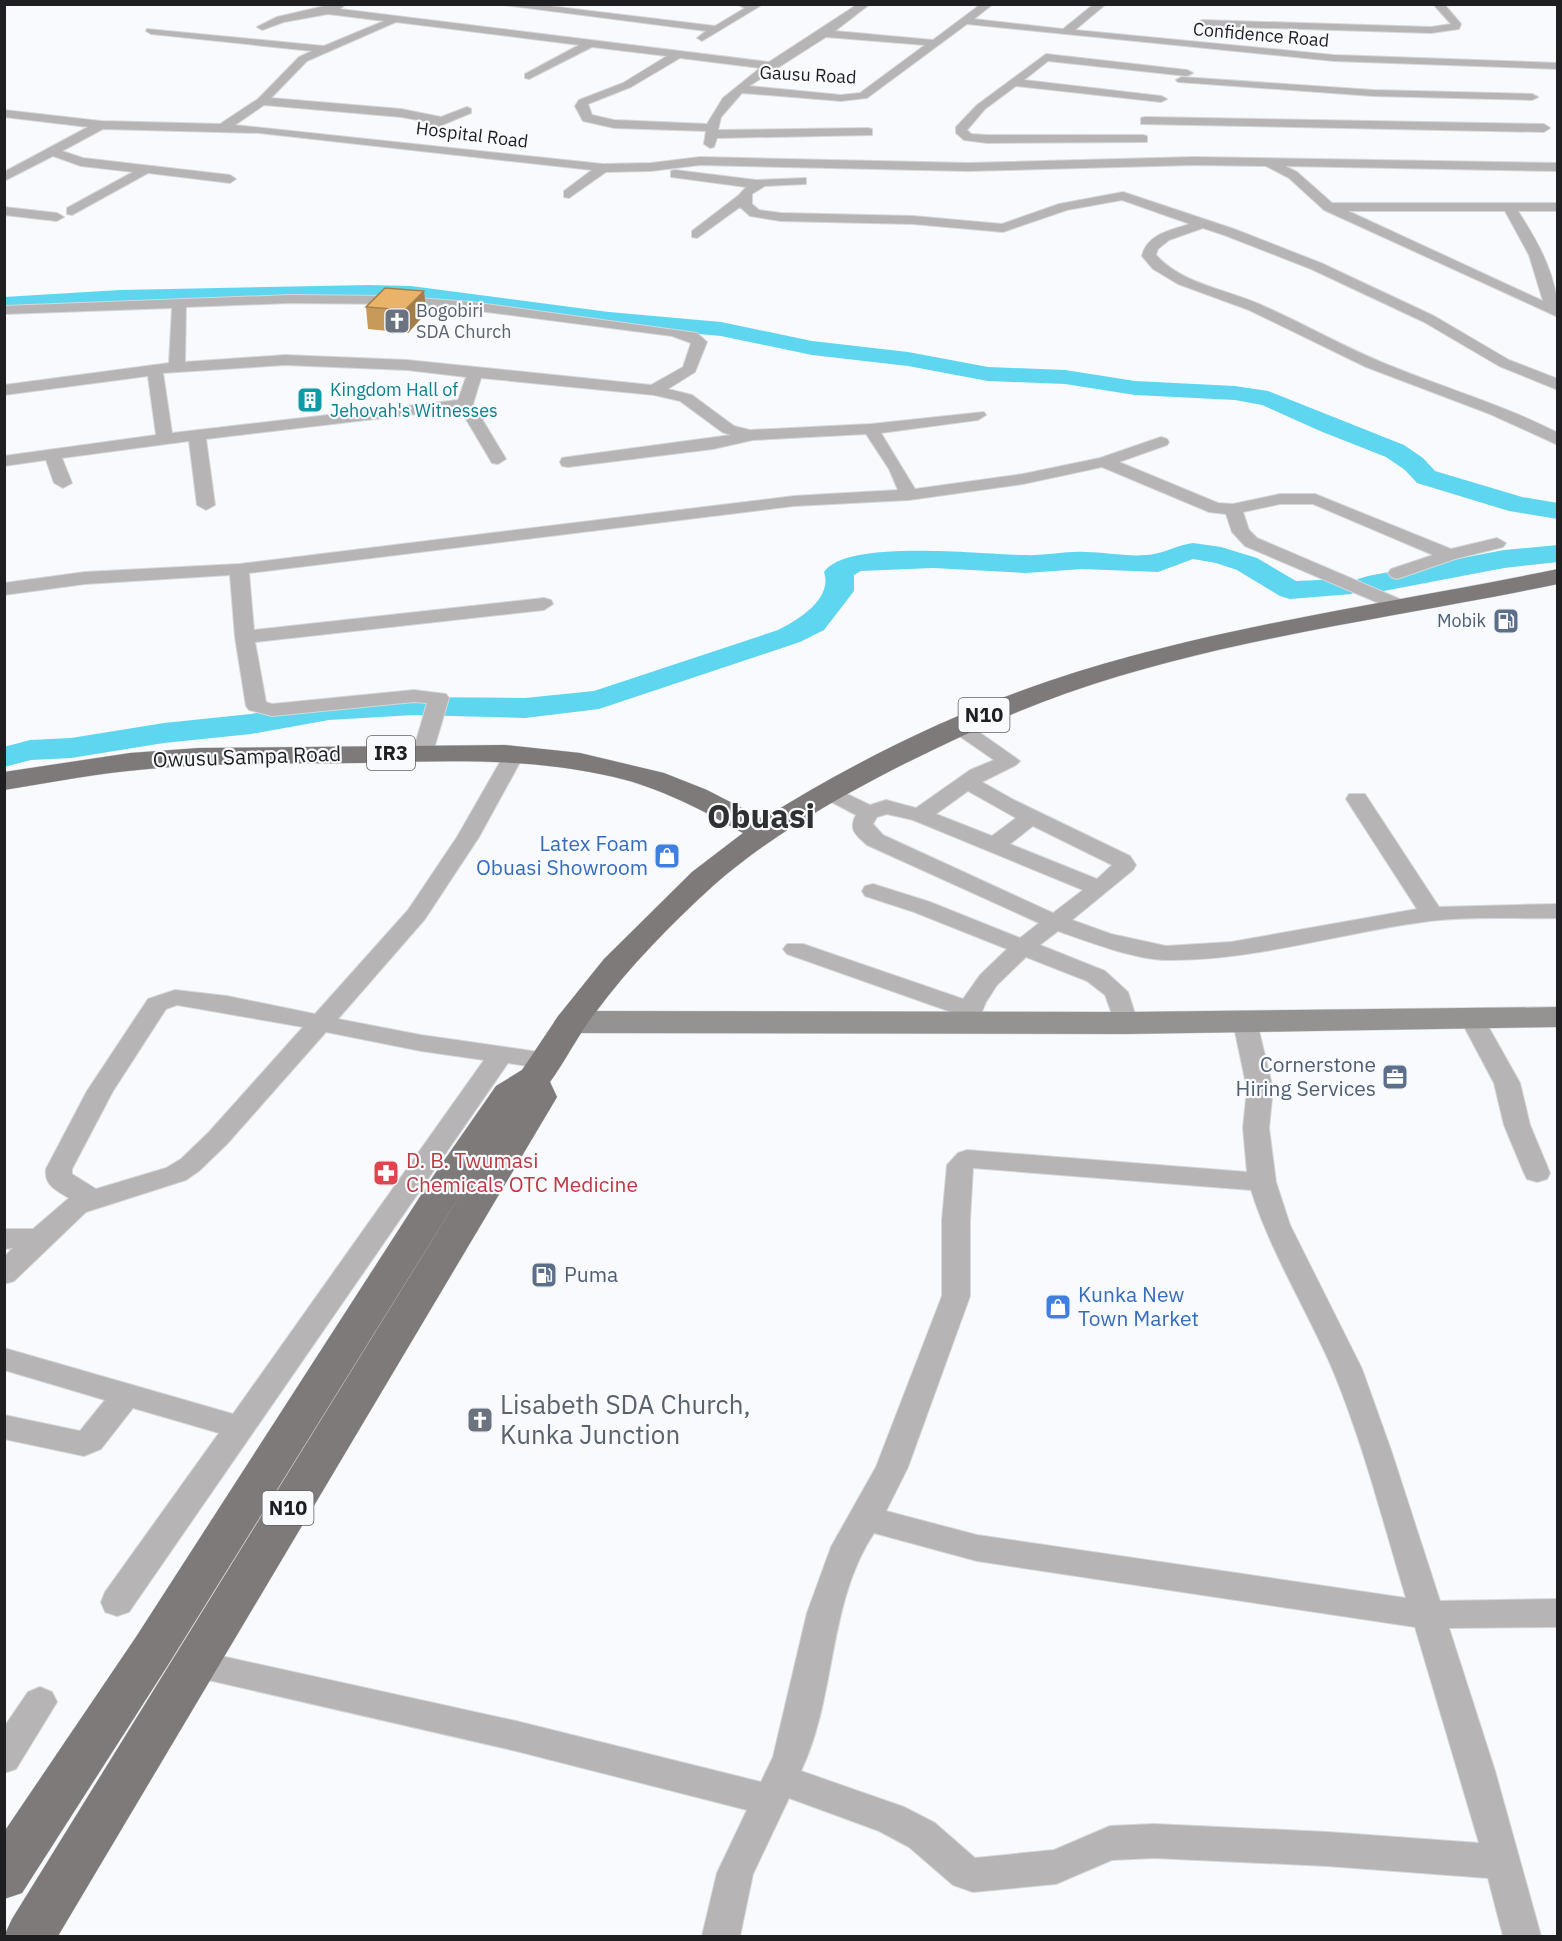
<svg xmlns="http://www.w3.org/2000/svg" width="1562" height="1941" viewBox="0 0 1562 1941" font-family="'IBM Plex Sans',sans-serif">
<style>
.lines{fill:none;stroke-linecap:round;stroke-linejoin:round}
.river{fill:#5fd6ef;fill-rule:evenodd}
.street-casing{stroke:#d5d7da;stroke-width:2}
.secondary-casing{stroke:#d5d7da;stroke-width:1}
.primary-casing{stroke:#d5d7da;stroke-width:1}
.street{fill:#b6b4b4;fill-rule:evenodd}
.secondary{fill:#959292;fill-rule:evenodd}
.primary{fill:#7d7a79;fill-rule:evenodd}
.wall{fill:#c89a5a}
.shaded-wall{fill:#a37d4a}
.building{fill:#e9b369;stroke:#a37d4a;stroke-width:1.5}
.labels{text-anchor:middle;stroke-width:4.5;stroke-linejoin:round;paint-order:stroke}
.far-street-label{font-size:18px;fill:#1f1f21;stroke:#f8fafd}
.far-worship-label{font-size:18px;fill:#5b616d;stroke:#f8fafd;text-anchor:start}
.far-culture-label{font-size:18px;fill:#0d838f;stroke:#f8fafd;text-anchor:start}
.far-service-label{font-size:18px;fill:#4e5e75;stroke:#f8fafd;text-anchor:end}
.shield{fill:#f8fafd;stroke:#606163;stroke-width:1.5}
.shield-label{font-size:20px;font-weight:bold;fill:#1f1f21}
.street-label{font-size:21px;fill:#1f1f21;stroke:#f8fafd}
.shop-label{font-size:21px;fill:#366cbe;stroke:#f8fafd;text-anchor:end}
.service-label{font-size:21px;fill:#4e5e75;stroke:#f8fafd;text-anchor:end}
.health-label{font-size:21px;fill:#be3a42;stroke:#f8fafd;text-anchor:start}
.near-worship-label{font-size:26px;fill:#5b616d;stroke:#f8fafd;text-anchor:start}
.town-label{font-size:33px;font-weight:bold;fill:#2f3032;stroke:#f8fafd}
</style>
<rect width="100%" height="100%" fill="#f8fafd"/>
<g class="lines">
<path class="river" d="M369,285L411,286L609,312L721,322L812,341L908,352L988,367L1065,370L1135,381L1235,386L1268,391L1404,445L1423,458L1435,471L1522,497L1558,503V519L1509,511L1417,483L1405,470L1386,457L1320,431L1262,405L1235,400L1135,395L1065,384L988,381L908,366L812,355L721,336L609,326L411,300L120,304L4,311V297L120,290Z
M1193,543L1221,547L1257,558L1296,581L1342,579L1354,584L1358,579L1368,576L1504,550L1558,545V562L1504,568L1368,594L1356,589L1352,594L1290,599L1280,596L1237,570L1216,563L1193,559L1158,572L1082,569L1026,573L933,568L861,571L854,575V591L824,630L800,642L599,709L525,718L414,715L329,720L251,734L164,743L71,758L31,760L4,767V747L30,740L71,738L164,723L251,714L329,700L414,697L525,698L594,691L778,630C798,620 833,599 824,572C847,538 984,555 1025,555C1045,556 1065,551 1085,552C1106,552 1132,558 1154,554C1166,552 1178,545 1193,543Z"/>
<g class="street-casing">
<path id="street" d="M333,4H346L340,9L769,62L858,4H870L835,31L933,40L981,4H993L974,19L1063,29L1094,4H1106L1075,30L1334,55L1558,63V69L1334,61L967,24L867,98L841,101L742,93L721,117L718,130L868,128L872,129V135L717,138L714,147L710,148L704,144L706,131L614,128L583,121L575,106L579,100L623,83L667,56L592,47L529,79L525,78V74L579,45L396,22L307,61L271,98L401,109L441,117L467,107L471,109V113L430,130L424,126L429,122L401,117L264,105L235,125L603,164L651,163L700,157L968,163L1194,157L1558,163V171L1285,166L1297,172L1332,203H1558V211H1518C1539,244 1558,277 1558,317L1324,210L1289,178L1266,166L1194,165L968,171L700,165L651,171L606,172L569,198L564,197V191L592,170L259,133L103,129L62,151L83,158L230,175L236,179L230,183L148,173L72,215L67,214V208L133,172L81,166L53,156L4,181V172L88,127L4,117V110L101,121L220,124L258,99L299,57L312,51L151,34L146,31L147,29L324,46L384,21L328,14L284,22L262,30L257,27L277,17ZM826,37L925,45L860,93L841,95L749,86ZM680,58L760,68L723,98L707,124L614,120L592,115L588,104L631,87ZM1348,211H1505L1529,255L1543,301Z
M497,4H533L715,26L745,8L736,4L760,6L702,41L697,38L706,31Z
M1433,4H1444L1461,24L1459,29L1431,33L1202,26L1197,23L1202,20L1431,27L1451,24Z
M1046,54L1187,70L1193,73L1187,76L1048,61L1024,80L1161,96L1167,99L1161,102L1016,86L985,109L967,130L971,134L987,135H1143L1147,136V142L987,143L964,140L956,133V127L977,105Z
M1182,77L1373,90L1532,94L1538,97L1532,100L1373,96L1178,82L1176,80Z
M1145,117L1544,124L1550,128L1544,132L1141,124V118Z
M675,170L756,180L806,178V184L765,186L752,194V204L759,210L781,213L913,216L1002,224L1059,204L1123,192L1234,229L1321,263L1434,316L1509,360L1558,379V390L1499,366L1424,322L1311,269L1224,235L1203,228L1169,240L1158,249L1156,255C1182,284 1225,289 1259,304C1305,324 1349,350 1396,368C1450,390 1506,406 1558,433V445L1490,414L1366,367L1249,310L1178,284L1153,269L1142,256C1147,234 1171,230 1190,224L1122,200L1067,210L1003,232L913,224L781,221L750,216L740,207L697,238L692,237V231L739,195L746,187L671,177V171Z
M4,207L57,213L64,217L57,221L4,215Z
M290,295L391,296L471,302L697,333L707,342L695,372L668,389L692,395L734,426L750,430L871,424L984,412L986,415L978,420L881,433L915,489L1023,474L1100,458L1161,437L1167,439L1169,442L1167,445L1119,462L1218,503L1233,504L1280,494H1315L1451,549L1497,538L1506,543L1503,547L1455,559L1397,579L1391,577L1388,573L1391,569L1433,555L1313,504H1280L1243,512L1249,530L1257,538L1409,603L1411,607L1409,611L1402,613L1245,546L1232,532L1226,514L1209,512L1102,467L1023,484L909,500L794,506L249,573L254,630L544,598L551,600L553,604L544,610L255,642L266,702L272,704L414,690L446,694L449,698L433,752L430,756H416L413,752L427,703L414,702L272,716L249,710L246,706L235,637L230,575L85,584L4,595V583L85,572L239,564L794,496L898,490L889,469L866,434L753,440L713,449L568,467L562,466L560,462L562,458L568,457L731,435L722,432L680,401L654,395L481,378L473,404L506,459L498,464L492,463L460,409L206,439L215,505L206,510L197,505L189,441L62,458L72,483L63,488L54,483L46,460L4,466V456L156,435L148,376L4,395V385L169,363L172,308L4,314V306ZM290,303L391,304L471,310L672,336L691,343L683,367L651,385L407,360L285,355L185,362L186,307ZM285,365L407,370L466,377L458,400L172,433L163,373Z
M959,721L966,723L1020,761L1016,765L982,782L1014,800L1130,856L1136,865L1133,870L1072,920L1111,934L1166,946L1231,942L1417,909L1346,799L1349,794H1365L1439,907L1558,904V918C1515,919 1471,916 1430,921C1343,932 1255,961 1168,960C1136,960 1089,942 1058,931L1040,945L1105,971L1128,992L1138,1023L1135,1028L1126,1031L1117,1028L1105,995L1087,981L1026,957L997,985L986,1002L975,1028L966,1031L957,1028L954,1023L957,1014L787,954L783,949L787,944H803L963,999L980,975L1007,949L914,912L865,896L862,891L865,886L873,884L930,902L1020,938L1039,923L867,845C856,835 848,830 856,815L822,797L819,792L822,787L830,786L870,805L886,800L916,808L970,770L994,760L952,731L949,727L952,723ZM968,791L1016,818L992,836L936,814ZM887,814L913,820L1083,890L1053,913L883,835L873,824L877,817ZM1033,826L1112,865L1097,879L1010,844Z
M514,749L521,751L524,755L479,837L425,919L338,1019L421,1035L546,1053L555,1055L559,1061L555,1067L546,1069L508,1063L129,1612L117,1616L105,1612L101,1602L105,1592L219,1433L133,1408L101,1449L84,1456L4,1439V1415L80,1431L105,1400L4,1370V1348L233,1414L484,1060L421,1051L326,1032L227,1144L199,1171L186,1180L86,1212L14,1281L4,1284V1257L13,1248L4,1249V1229H33L69,1198C56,1190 44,1185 46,1169L87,1091L148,999L175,990L227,996L315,1014L408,910L457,837L504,755L507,751ZM177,1005L303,1027L209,1132L181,1159L166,1168L96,1189L72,1174V1169L113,1091L166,1009Z
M1472,1011L1481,1014L1484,1019L1520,1083L1530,1125L1550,1173L1547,1179L1537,1182L1527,1179L1524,1173L1504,1125L1494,1083L1460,1019L1463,1014Z
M1245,1014L1254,1017L1257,1022L1273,1089L1269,1128L1276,1182L1290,1225L1362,1369L1391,1450L1440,1601L1558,1599V1627L1449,1628L1495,1771L1541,1936H1503L1488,1878L1327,1866L1154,1858L1112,1860L1056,1884L973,1892L953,1885L909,1847L879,1831L789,1798L753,1874L740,1936H702L717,1873L747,1810L516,1751L182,1674L177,1664L182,1654L194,1650L516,1721L761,1782L773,1757L807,1613L831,1547L876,1467L942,1296V1220L947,1165L958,1153L967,1150L1247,1172L1243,1128L1247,1089L1233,1022L1236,1017ZM973,1168L1251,1190C1271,1253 1306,1308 1332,1368C1363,1442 1383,1522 1406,1598L977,1535L886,1511L908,1467L970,1296V1220ZM874,1533L977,1561L1415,1627L1479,1843L1327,1832L1154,1824L1110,1826L1054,1850L975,1858L935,1823L904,1807L801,1771C837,1696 827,1604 874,1533Z
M40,1687L52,1692L57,1702L16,1769L4,1773V1727L28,1692Z"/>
</g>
<g class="secondary-casing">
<path id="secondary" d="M1558,1007V1027L1126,1034L571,1033L559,1029L554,1022L559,1015L571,1011L1126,1012Z"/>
</g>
<g class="primary-casing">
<path id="primary" d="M1558,569V584C1394,618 1225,638 1067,693C1008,714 952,740 896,768C832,801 769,837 714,885C671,924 629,967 595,1013C578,1035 566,1060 550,1082L557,1097L58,1936H4L12,1919L480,1163L168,1665L22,1893L4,1899V1832L136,1637L434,1175L496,1086L522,1070L559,1015L604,959L692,872L743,833C702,810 661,788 614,777C531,757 442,761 357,763C287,764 218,762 148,769C100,773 52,782 4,790V772L130,753L199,748L505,745L580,753L664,773L707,790L763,819C852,763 949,715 1049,681C1213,626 1388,604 1558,569Z"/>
</g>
<use href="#street" class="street"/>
<use href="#secondary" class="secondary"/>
<use href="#primary" class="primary"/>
</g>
<path class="wall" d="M424,291L426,313L408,333L368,329L366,307Z"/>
<path class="shaded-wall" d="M424,291L426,313L408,333L405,310Z"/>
<path class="building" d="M385,288L424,291L405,310L366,307Z"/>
<defs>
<g id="church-square" transform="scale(1.35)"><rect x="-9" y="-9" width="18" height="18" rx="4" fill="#6b7280" stroke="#f8fafd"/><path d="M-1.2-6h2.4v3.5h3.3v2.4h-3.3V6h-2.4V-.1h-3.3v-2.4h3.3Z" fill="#fff"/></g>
<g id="building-square" transform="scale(1.35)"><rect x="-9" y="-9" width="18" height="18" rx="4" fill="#0f9aa8" stroke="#f8fafd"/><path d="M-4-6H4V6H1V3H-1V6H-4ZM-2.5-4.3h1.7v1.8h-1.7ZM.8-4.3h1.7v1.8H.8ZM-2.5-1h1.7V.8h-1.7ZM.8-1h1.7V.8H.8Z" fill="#fff"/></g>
<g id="fuel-square" transform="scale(1.35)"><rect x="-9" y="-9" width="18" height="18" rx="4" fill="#5c6f8a" stroke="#f8fafd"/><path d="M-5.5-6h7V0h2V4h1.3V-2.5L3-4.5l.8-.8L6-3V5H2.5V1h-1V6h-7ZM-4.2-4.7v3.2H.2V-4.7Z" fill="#fff"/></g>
<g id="shop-square" transform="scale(1.35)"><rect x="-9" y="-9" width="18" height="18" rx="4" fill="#3f7fe0" stroke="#f8fafd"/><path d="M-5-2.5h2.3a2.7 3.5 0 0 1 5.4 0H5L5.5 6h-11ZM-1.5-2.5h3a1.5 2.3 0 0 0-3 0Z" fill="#fff"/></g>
<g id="office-square" transform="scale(1.35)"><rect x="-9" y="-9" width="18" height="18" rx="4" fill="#5c6f8a" stroke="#f8fafd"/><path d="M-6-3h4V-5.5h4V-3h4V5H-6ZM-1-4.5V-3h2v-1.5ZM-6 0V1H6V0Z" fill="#fff"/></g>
<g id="pharmacy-square" transform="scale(1.35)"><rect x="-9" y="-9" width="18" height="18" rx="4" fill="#e0444e" stroke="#f8fafd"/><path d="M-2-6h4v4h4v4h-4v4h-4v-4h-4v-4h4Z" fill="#fff"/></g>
</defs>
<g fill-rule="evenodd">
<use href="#church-square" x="397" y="321"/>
<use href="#building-square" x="310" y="400"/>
<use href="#fuel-square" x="1506" y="621"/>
<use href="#shop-square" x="667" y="856"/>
<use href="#office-square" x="1395" y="1077"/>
<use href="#pharmacy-square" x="386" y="1173"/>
<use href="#fuel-square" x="544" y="1275"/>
<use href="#shop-square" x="1058" y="1307"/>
<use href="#church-square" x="480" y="1420"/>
</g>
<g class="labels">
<g class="far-street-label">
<text transform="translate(1261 35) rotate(5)" y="6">Confidence Road</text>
<text transform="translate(808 75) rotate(3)" y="6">Gausu Road</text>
<text transform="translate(472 135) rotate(7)" y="6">Hospital Road</text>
</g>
<g class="far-worship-label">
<text x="416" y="317">Bogobiri<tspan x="416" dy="21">SDA Church</tspan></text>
</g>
<g class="far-culture-label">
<text x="330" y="396">Kingdom Hall of<tspan x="330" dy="21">Jehovah's Witnesses</tspan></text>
</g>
<g class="far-service-label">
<text x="1486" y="627">Mobik</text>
</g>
<g class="shield">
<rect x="958.5" y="698" width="51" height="34" rx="4.5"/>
<rect x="367" y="736" width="48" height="34" rx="4.5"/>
<rect x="262.5" y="1491" width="51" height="34" rx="4.5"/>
</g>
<g class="shield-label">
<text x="984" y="722">N10</text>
<text x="391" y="760">IR3</text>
<text x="288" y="1515">N10</text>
</g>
<g class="street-label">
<text transform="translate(247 757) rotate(-2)" y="7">Owusu Sampa Road</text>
</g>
<g class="shop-label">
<text x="648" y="851">Latex Foam<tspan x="648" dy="24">Obuasi Showroom</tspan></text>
<text x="1078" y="1302" text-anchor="start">Kunka New<tspan x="1078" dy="24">Town Market</tspan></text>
</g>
<g class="service-label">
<text x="1376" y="1072">Cornerstone<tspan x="1376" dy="24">Hiring Services</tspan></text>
<text x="564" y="1282" text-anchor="start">Puma</text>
</g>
<g class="health-label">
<text x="406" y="1168">D. B. Twumasi<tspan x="406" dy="24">Chemicals OTC Medicine</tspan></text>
</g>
<g class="near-worship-label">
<text x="500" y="1414">Lisabeth SDA Church,<tspan x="500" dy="30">Kunka Junction</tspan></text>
</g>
<g class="town-label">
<text x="761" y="828">Obuasi</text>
</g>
</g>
<rect width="1562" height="1941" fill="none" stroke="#1f1f21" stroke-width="12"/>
</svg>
